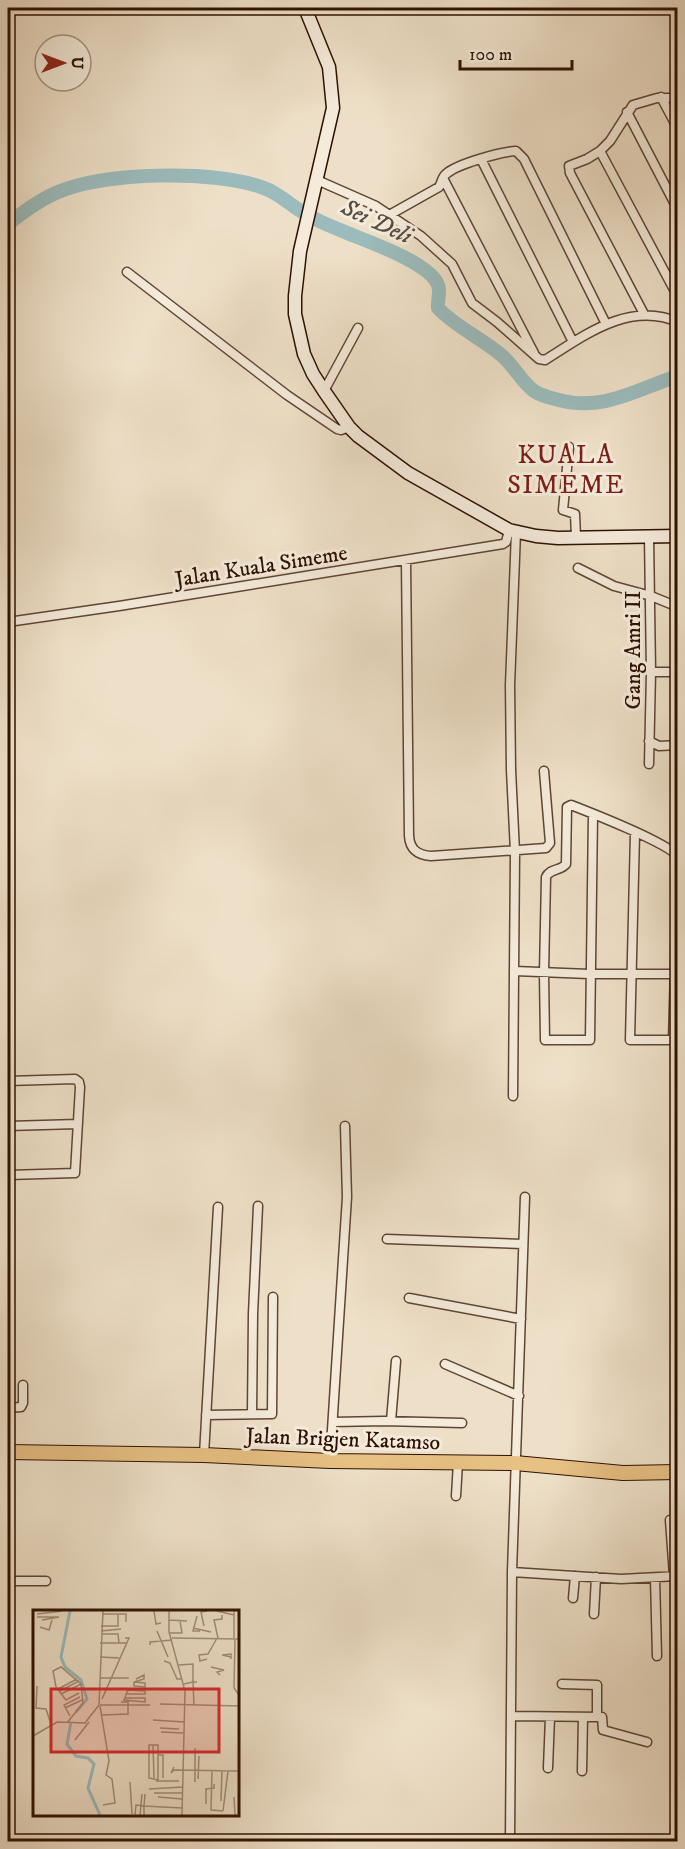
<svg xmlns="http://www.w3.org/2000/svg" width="685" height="1849" viewBox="0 0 685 1849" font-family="'IM FELL DW Pica',serif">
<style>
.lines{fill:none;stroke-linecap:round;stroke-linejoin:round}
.river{stroke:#9bbbbc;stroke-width:14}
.street-casing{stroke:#5f4533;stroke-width:11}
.secondary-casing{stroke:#2f1101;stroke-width:15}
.primary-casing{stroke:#2f1101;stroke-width:16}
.street{stroke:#f4ebdb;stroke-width:8}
.secondary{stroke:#f4ebdb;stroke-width:12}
.primary{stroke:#e7c084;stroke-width:14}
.labels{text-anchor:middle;stroke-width:6;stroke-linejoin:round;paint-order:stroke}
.street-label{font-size:22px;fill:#2f1101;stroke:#f4ebdb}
.water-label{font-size:24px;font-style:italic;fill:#554c42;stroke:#f4ebdb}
.quarter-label{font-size:26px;letter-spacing:1.5px;fill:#7a1f14;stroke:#f4ebdb}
.inset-river{fill:none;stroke:#9bbbbc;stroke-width:3}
.inset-road{fill:none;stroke:#a28d78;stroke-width:1.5}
.view{fill:#d62828;fill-opacity:0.15;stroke:#d62828;stroke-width:3}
.inset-edge{fill:none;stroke:#2f1101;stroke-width:3}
</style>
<rect width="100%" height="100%" fill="#eee0c8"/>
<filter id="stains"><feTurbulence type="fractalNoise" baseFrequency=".00333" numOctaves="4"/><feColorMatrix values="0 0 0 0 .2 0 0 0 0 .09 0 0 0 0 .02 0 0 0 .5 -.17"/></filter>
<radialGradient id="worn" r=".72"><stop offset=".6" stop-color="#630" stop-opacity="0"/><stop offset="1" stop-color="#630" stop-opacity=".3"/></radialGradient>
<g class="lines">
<path class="river" d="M8,224C23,212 39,200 58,192C105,172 211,170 261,187C273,191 281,197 292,205C305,215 325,224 340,230C363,240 430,262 438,285C441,292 437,301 438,308C452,324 482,339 500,354C513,364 520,380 534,391C541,396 551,398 559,400C603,412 637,389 678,376"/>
<g class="street-casing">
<path id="street" d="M661,97L678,129
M627,112L678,210
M600,151L678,297
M481,159L573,342
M443,178L534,353
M317,180L376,206L421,236L452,264L472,303L497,322L539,359L545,360C585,335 629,301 678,322
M391,214L439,187C442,182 442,177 446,174C457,164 500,152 516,151L524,159L606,324
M127,272L287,395L337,429L341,430L349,427
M644,314L570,173L569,166L587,159L600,151L610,141L633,105L657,98H678
M324,391L358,328
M569,447L563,510L575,514L576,537
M649,536L651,672L649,764
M406,561L409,836C410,850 418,855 431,856L546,848L550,843L544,771
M578,568L614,586L651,596L678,607
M8,622L119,606L503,544L506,542L509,530
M651,672H678
M649,741L659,746L678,745
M593,814L590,1040H545L544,973L546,877C550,868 561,871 566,864L567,807L571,805C589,812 671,844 678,857
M635,833L630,1040H673L678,863
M515,971L589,974H676
M8,1081L75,1079L79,1082L80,1087L75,1173L8,1175
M513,1096L515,852L511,770L510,685L516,532
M8,1126L78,1124
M387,1239L523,1244
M409,1298L521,1319
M445,1364L519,1396
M8,1408L21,1407L23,1403V1385
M252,1414L253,1314L258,1206
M206,1415L272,1414L273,1297
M391,1421L396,1361
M333,1422L384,1421L462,1423
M204,1455L218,1207
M330,1461L347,1197L345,1126
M456,1496L458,1462
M670,1520L674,1576
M512,1572L621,1579L678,1576
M655,1578L657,1656
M8,1581H46
M573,1598L575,1576
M594,1614L596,1577
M562,1684L597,1685V1717
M511,1716L602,1717L603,1730L647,1742
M548,1768L550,1717
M582,1771L583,1717
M510,1842L512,1572L525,1197"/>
</g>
<g class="secondary-casing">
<path id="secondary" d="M305,8L329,67L333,108L300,251L295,296V314L304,354L313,374L324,391L349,427L358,436L408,473L509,530L536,536L558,538L678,536"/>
</g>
<g class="primary-casing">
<path id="primary" d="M8,1452L204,1455L330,1461L515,1463L623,1473L678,1472"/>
</g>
<use href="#street" class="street"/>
<use href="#secondary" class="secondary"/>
<use href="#primary" class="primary"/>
</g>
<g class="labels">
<g class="street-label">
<text transform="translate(261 565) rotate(-9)" y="8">Jalan Kuala Simeme</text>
<text transform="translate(632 650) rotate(-90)" y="8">Gang Amri II</text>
<text transform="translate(343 1438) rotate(2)" y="8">Jalan Brigjen Katamso</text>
</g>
<g class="water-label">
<text transform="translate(377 221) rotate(25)" y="8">Sei Deli</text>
</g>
<g class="quarter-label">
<text x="566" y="463">KUALA<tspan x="566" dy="30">SIMEME</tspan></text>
</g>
</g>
<g transform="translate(33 1610)">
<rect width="206" height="206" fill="#eee0c8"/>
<path class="inset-river" d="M37,1L28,47L32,57L48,70L54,89L43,102M38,112L34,134L43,146L55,148L61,154L55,178L67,205"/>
<path class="inset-road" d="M121,1L123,14L128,13M136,1V22L152,81L149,205M184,1L201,5V1M4,4L29,1M69,4H93V12M201,5V28M164,6L160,21H167M4,7H26L9,10M136,10L154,11M68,16H85V4M171,16L168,2L174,1M7,17L16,20L19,10M160,18L178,22M68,21L88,19M124,21L135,47M137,23H149L147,11M69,24H85L86,33M139,28L206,29M185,28L181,10L189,9V5M202,29L201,78L206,85M67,33H93M117,35V32L139,30M67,47L86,48M174,49L167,51L166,45L175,44L184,28M198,49V44L189,45L198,47M131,51L137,53L144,69H149M146,55L160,54V72H164M178,57L191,60L184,62L187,65M67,68H96M101,72V76L112,77V73L101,72L111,69V65L103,69M151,74L160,72L161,95M4,76L3,98L13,99L18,114M25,79L44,69M27,81L46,71M28,84L48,74M92,88H112V92L91,90L92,88L93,84L95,80L112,81V84H93M69,89L96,28H92M127,94L206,96M67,95H117M67,96L76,151L73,165L79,169L82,193L70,195M32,98L49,90M69,105L95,104V92H88M37,106L31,95L47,87M120,110L151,112M34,113L50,93L48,74L28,57L20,61L23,77L33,90L46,83M127,118L146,119M128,122L150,123M0,126L24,112L52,113L66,95L70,1M42,130L56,112M120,135L121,168M162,138V172M125,145H130V168M141,157L138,163L141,160L206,161M179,160L178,200L190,201M165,169L166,146M125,170L116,168V135H125V171M123,171H146M97,172L99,204M116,179L150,177M121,183H149M125,187L149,189M201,187L202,205M188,191L189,160M173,194V179L181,178V174M190,201L195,161M102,205L103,195L111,196L112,184M107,205L109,184M111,205V196L149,198"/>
<path class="view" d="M18,79H186V142H18Z"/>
<rect width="206" height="206" class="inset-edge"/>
</g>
<rect width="685" height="1849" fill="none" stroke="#eee0c8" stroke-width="30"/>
<rect x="9" y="9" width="667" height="1831" fill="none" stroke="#2f1101" stroke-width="3"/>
<rect x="15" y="15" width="655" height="1819" fill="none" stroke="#2f1101" stroke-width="1.5"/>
<g transform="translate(63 63) rotate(90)"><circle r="28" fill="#f4ebdb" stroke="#a59484" stroke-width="1.5"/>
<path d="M0-4.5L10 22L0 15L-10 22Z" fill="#8f2418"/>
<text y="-9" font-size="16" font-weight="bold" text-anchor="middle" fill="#2f1101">U</text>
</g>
<path d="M460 60v9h112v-9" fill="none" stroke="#2f1101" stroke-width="3"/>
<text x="469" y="60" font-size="18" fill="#2f1101" stroke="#f4ebdb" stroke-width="4.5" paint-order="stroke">100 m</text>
<rect width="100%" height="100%" filter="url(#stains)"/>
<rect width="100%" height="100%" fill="url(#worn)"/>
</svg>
